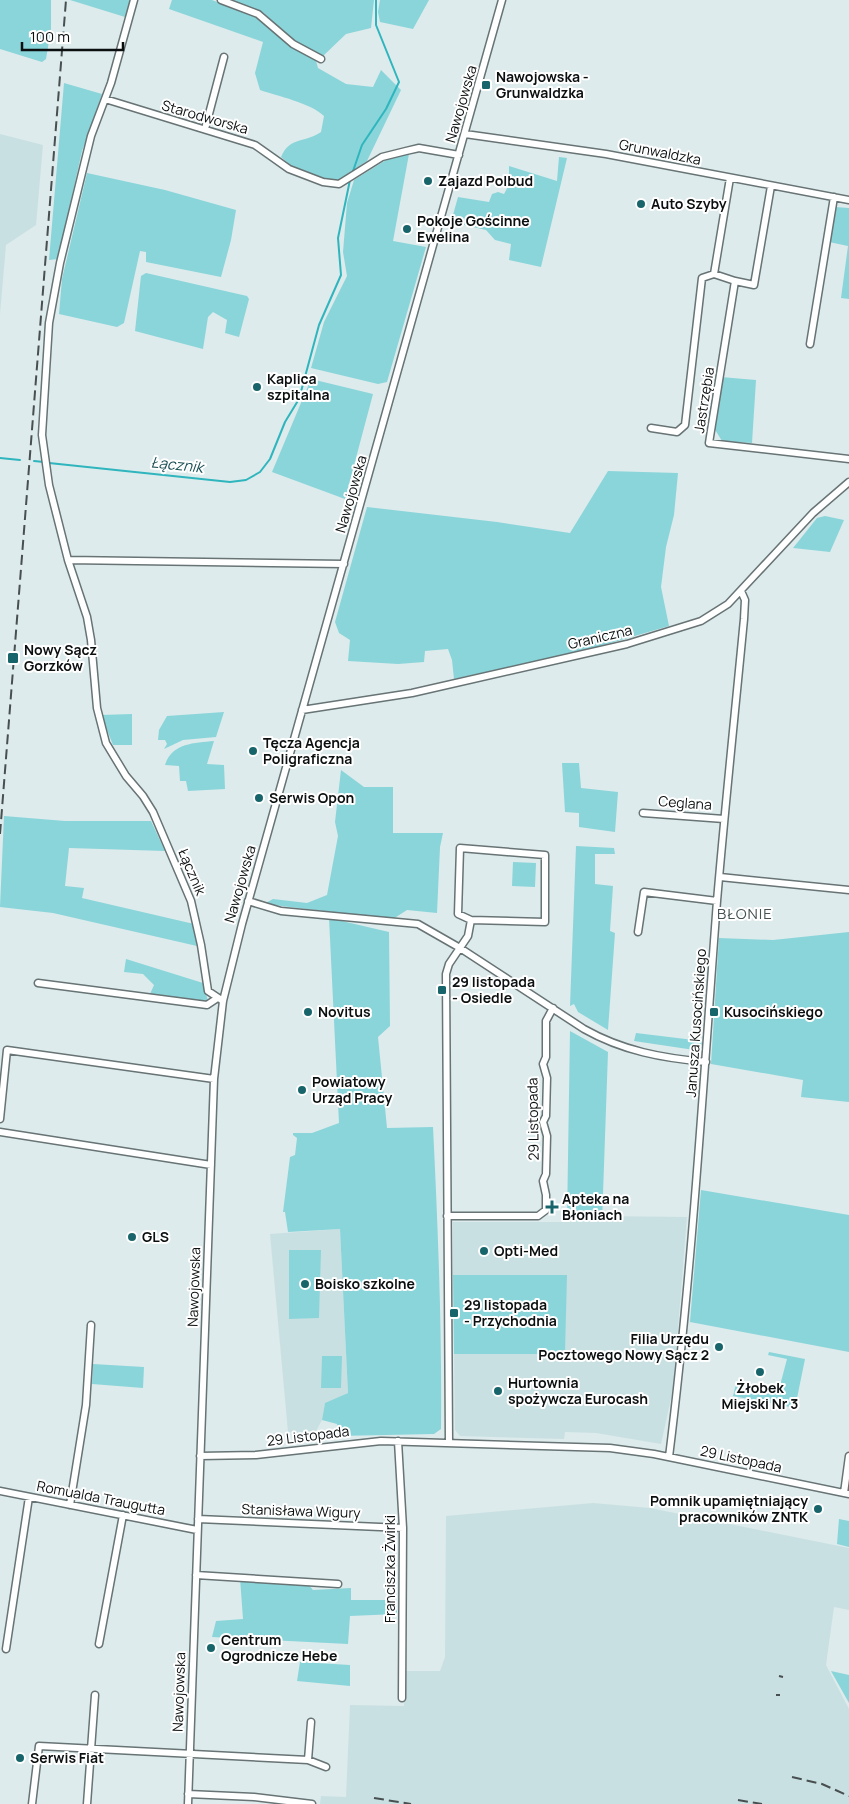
<svg xmlns="http://www.w3.org/2000/svg" width="849" height="1804" viewBox="0 0 849 1804" font-family="Manrope,sans-serif">
<style>
.built{fill:#c9e0e2}
.green{fill:#8ad5da}
.lines{fill:none;stroke-linecap:round;stroke-linejoin:round}
.stream{stroke:#2fb5bd;stroke-width:2}
.minor-casing{stroke:#677374;stroke-width:9}
.minor{stroke:#fff;stroke-width:6}
.rail{stroke:#484f50;stroke-width:2;stroke-dasharray:10 5;stroke-linecap:butt}
.poi-dot{fill:#17656a;stroke:#fff;stroke-width:2}
.labels{text-anchor:middle;stroke-width:4;stroke-linejoin:round;paint-order:stroke}
.poi-label{font-size:14px;font-weight:bold;fill:#0b0f10;stroke:#fff;text-anchor:start}
.street-label{font-size:14px;fill:#0b0f10;stroke:#fff}
.water-label{font-size:15px;font-style:italic;fill:#194f53;stroke:#fff}
.neighbourhood-label{font-size:15px;letter-spacing:1px;fill:#465253;stroke:#fff}
</style>
<rect width="100%" height="100%" fill="#ddebec"/>
<path class="built" d="M0,134L43,145L36,225L6,245L0,314Z
M602,1216L687,1217L673,1389L661,1444L596,1433L565,1432L564,1439L460,1436L455,1430L454,1354H565L566,1275H453V1222H601Z
M340,1229L348,1393L325,1404L322,1420L314,1435L288,1432L270,1234Z
M593,1503L650,1508L849,1548V1610L834,1607L826,1665L849,1709V1804H320L321,1796L346,1797L350,1705L404,1706L406,1671H440L445,1657L446,1516Z"/>
<path class="green" d="M0,0H51V29L46,59L42,62L0,49Z
M70,0H130L125,17Z
M172,0H212L260,18L286,42L316,61L318,68L346,84L373,87L381,70L401,90L367,161L338,181L324,180L295,169L281,157C290,136 306,143 321,132L324,116C311,103 277,96 260,90L255,73L263,42L169,9Z
M229,0H374L371,28L346,34L322,57L286,35L264,13Z
M380,0H429L413,29L380,22L378,12Z
M64,83L102,94L82,151L58,259L49,260Z
M409,154L393,241L426,247L387,382L378,384L311,368L324,322L347,276L343,252L347,203L354,180L386,160Z
M559,157L567,158L541,267L509,260L511,244L495,240L486,230L451,222L458,197L489,202L492,194L498,192L504,194L512,179L509,177V166L557,181Z
M87,173L165,190L236,210L231,240L221,277L146,262V252L140,251L124,323L117,327L59,314L62,279Z
M835,207L849,208V299L841,298L848,246L829,242Z
M146,273L247,296L249,299L239,337L225,333L227,320L213,312L208,317L203,349L135,331L141,276Z
M721,377L756,380L752,443L722,441L714,428Z
M311,379L373,394L345,499L272,472Z
M608,471L678,473L674,515L666,547L661,587L669,626L590,649L454,679L452,660L448,649L425,651L424,662L398,664L348,661L350,640L339,633L335,622L367,507L497,522L570,533Z
M825,516L844,520L830,552L793,548L817,518Z
M224,712L216,737L183,740L164,749L167,744L165,740H158L159,730L167,716Z
M132,714V745H113L101,715Z
M214,741L207,764L224,765L225,789L188,791L186,781H180L179,766L165,765C172,743 194,743 214,741Z
M562,763H579L581,788L618,792L615,832L579,827V813L565,812Z
M341,770L364,787H393V833H443L440,847L437,913L407,910L393,919L264,904L273,899L307,903L327,895L338,836L335,822Z
M4,816L65,821H151L165,851L69,848L65,886L84,888L82,898L194,924L200,943L197,946L53,913L0,907Z
M576,846L614,848L615,854H595V884L613,886L610,931L615,933L608,1030L578,1012L574,1004L570,1006Z
M513,862L536,863L535,887L512,886Z
M329,918L389,932L390,1026L378,1037L387,1128L433,1127C438,1228 442,1328 441,1429L434,1434L338,1436L337,1424L322,1420L325,1403L348,1393L340,1229L288,1232L285,1212H283L290,1157L295,1155L297,1138L293,1135V1133H312L339,1123Z
M849,932V1102L801,1097L803,1080L711,1064L719,938L773,940Z
M126,959L203,983L208,1001L150,994L154,985L143,974L124,972Z
M570,1031L608,1052L602,1222L567,1221Z
M636,1033L702,1041L701,1051L634,1041Z
M701,1190L849,1215V1352L690,1322Z
M289,1250H321L319,1318L289,1319Z
M453,1275H567L565,1354H454Z
M769,1352L805,1359L795,1408L733,1396L736,1384L778,1393L787,1359L768,1355Z
M322,1356H342L341,1388H321Z
M93,1364L144,1367L143,1388L92,1384Z
M839,1519L849,1521V1547L837,1544Z
M240,1578L307,1583L313,1590L351,1588V1600H397V1614L350,1616L348,1644L212,1637L216,1621L243,1619Z
M300,1662L350,1665V1686L297,1681Z
M831,1671L849,1675V1703Z"/>
<g class="lines">
<path class="stream" d="M352,174L362,145L386,109L399,82L376,25V0
M0,458L20,460
M34,461L44,462
M49,463L230,482L246,480L260,472L270,459L285,422L299,399L319,325L341,275L338,238L350,180"/>
<g class="minor-casing">
<path id="minor" d="M134,0L111,83L91,136L60,263L49,323L42,435L49,485L68,560L87,617L91,640L97,708L106,743L126,776L143,796L153,812L191,901L201,945L208,991L223,1001
M221,0L258,14L293,44L321,59
M105,99L255,145L289,169L323,182L339,184L382,157L406,151L419,148L459,155
M205,129L224,57
M465,134L606,154L849,200
M771,186L754,285L735,281L709,443L849,459
M714,274L730,178
M810,344L834,197
M651,428L677,432L685,425L702,278L714,274L735,281
M68,560L344,564
M302,710L412,693L627,644L701,621L728,604L813,513L849,482
M643,813L724,819
M720,877L849,890
M248,901L281,911L418,924L460,948L584,1029C623,1051 662,1058 706,1062
M638,932L644,892L717,901
M38,983L207,1005L216,999
M0,1119L7,1050L214,1079
M0,1132L211,1165
M447,1216H538L546,1210V1195L543,1181L546,1174L547,1136L543,1122L546,1116L547,1078L543,1064L546,1057V1021L553,1008
M398,1441L403,1528L402,1698
M449,1442L446,974L449,964L468,936L471,920L458,914L460,848L545,855V922L471,920
M200,1456L256,1455L381,1441L610,1448L654,1454L849,1494
M669,1457C692,1273 703,1086 717,901C725,807 735,713 744,619L745,600L741,591
M0,1491L197,1530
M844,1493L849,1456
M70,1505L86,1405L91,1325
M198,1519L403,1528
M196,1575L338,1584
M99,1644L123,1515
M6,1649L29,1497
M308,1760L311,1722
M188,1794L254,1797L312,1804
M32,1804L39,1746L308,1760L326,1767
M87,1804L95,1695
M188,1804L214,1079L223,1001L242,924L502,0"/>
</g>
<use href="#minor" class="minor"/>
<path class="rail" d="M0,834L66,0
M779,1676L783,1677
M776,1695H780
M792,1777L822,1784L849,1796
M374,1798L411,1804
M738,1800L762,1804"/>
</g>
<g class="poi-dot">
<rect x="481" y="80" width="10" height="10" rx="2.5"/>
<circle cx="428" cy="181" r="5"/>
<circle cx="641" cy="204" r="5"/>
<circle cx="407" cy="229" r="5"/>
<circle cx="257" cy="387" r="5"/>
<rect x="7" y="652" width="12" height="12" rx="2.5"/>
<circle cx="253" cy="751" r="5"/>
<circle cx="259" cy="798" r="5"/>
<rect x="437" y="985" width="10" height="10" rx="2.5"/>
<circle cx="308" cy="1012" r="5"/>
<rect x="709" y="1007" width="10" height="10" rx="2.5"/>
<circle cx="302" cy="1090" r="5"/>
<path d="M549.5 1199.5h5v5h5v5h-5v5h-5v-5h-5v-5h5z"/>
<circle cx="132" cy="1237" r="5"/>
<circle cx="484" cy="1251" r="5"/>
<circle cx="305" cy="1284" r="5"/>
<rect x="449" y="1308" width="10" height="10" rx="2.5"/>
<circle cx="719" cy="1347" r="5"/>
<circle cx="760" cy="1372" r="5"/>
<circle cx="498" cy="1391" r="5"/>
<circle cx="818" cy="1509" r="5"/>
<circle cx="211" cy="1648" r="5"/>
<circle cx="20" cy="1758" r="5"/>
</g>
<g class="labels">
<g class="poi-label">
<text x="496" y="82">Nawojowska -<tspan x="496" dy="16">Grunwaldzka</tspan></text>
<text x="438" y="186">Zajazd Polbud</text>
<text x="651" y="209">Auto Szyby</text>
<text x="417" y="226">Pokoje Gościnne<tspan x="417" dy="16">Ewelina</tspan></text>
<text x="267" y="384">Kaplica<tspan x="267" dy="16">szpitalna</tspan></text>
<text x="24" y="655">Nowy Sącz<tspan x="24" dy="16">Gorzków</tspan></text>
<text x="263" y="748">Tęcza Agencja<tspan x="263" dy="16">Poligraficzna</tspan></text>
<text x="269" y="803">Serwis Opon</text>
<text x="452" y="987">29 listopada<tspan x="452" dy="16">- Osiedle</tspan></text>
<text x="318" y="1017">Novitus</text>
<text x="724" y="1017">Kusocińskiego</text>
<text x="312" y="1087">Powiatowy<tspan x="312" dy="16">Urząd Pracy</tspan></text>
<text x="562" y="1204">Apteka na<tspan x="562" dy="16">Błoniach</tspan></text>
<text x="142" y="1242">GLS</text>
<text x="494" y="1256">Opti-Med</text>
<text x="315" y="1289">Boisko szkolne</text>
<text x="464" y="1310">29 listopada<tspan x="464" dy="16">- Przychodnia</tspan></text>
<text x="709" y="1344" text-anchor="end">Filia Urzędu<tspan x="709" dy="16">Pocztowego Nowy Sącz 2</tspan></text>
<text x="508" y="1388">Hurtownia<tspan x="508" dy="16">spożywcza Eurocash</tspan></text>
<text x="760" y="1393" text-anchor="middle">Żłobek<tspan x="760" dy="16">Miejski Nr 3</tspan></text>
<text x="808" y="1506" text-anchor="end">Pomnik upamiętniający<tspan x="808" dy="16">pracowników ZNTK</tspan></text>
<text x="221" y="1645">Centrum<tspan x="221" dy="16">Ogrodnicze Hebe</tspan></text>
<text x="30" y="1763">Serwis Fiat</text>
</g>
<g class="street-label">
<text transform="translate(461 104) rotate(-74)" y="5">Nawojowska</text>
<text transform="translate(205 117) rotate(16)" y="5">Starodworska</text>
<text transform="translate(660 152) rotate(11)" y="5">Grunwaldzka</text>
<text transform="translate(704 400) rotate(-81)" y="5">Jastrzębia</text>
<text transform="translate(351 494) rotate(-74)" y="5">Nawojowska</text>
<text transform="translate(600 637) rotate(-13)" y="5">Graniczna</text>
<text transform="translate(685 803) rotate(4)" y="5">Ceglana</text>
<text transform="translate(192 872) rotate(67)" y="5">Łącznik</text>
<text transform="translate(240 884) rotate(-74)" y="5">Nawojowska</text>
<text transform="translate(696 1023) rotate(-86)" y="5">Janusza Kusocińskiego</text>
<text transform="translate(533 1119) rotate(-91)" y="5">29 Listopada</text>
<text transform="translate(194 1287) rotate(-88)" y="5">Nawojowska</text>
<text transform="translate(308 1436) rotate(-7)" y="5">29 Listopada</text>
<text transform="translate(741 1459) rotate(12)" y="5">29 Listopada</text>
<text transform="translate(101 1498) rotate(11)" y="5">Romualda Traugutta</text>
<text transform="translate(301 1511) rotate(2)" y="5">Stanisława Wigury</text>
<text transform="translate(390 1569) rotate(-90)" y="5">Franciszka Żwirki</text>
<text transform="translate(179 1692) rotate(-88)" y="5">Nawojowska</text>
</g>
<g class="water-label">
<text transform="translate(177 465) rotate(6)" y="5">Łącznik</text>
</g>
<g class="neighbourhood-label">
<text x="745" y="919">BŁONIE</text>
</g>
</g>
<path d="M22 42v8h101v-8" fill="none" stroke="#0b0f10" stroke-width="2.5"/>
<text x="30" y="42" font-size="15" fill="#0b0f10" stroke="#ffffff" stroke-width="4" paint-order="stroke">100 m</text>
</svg>
